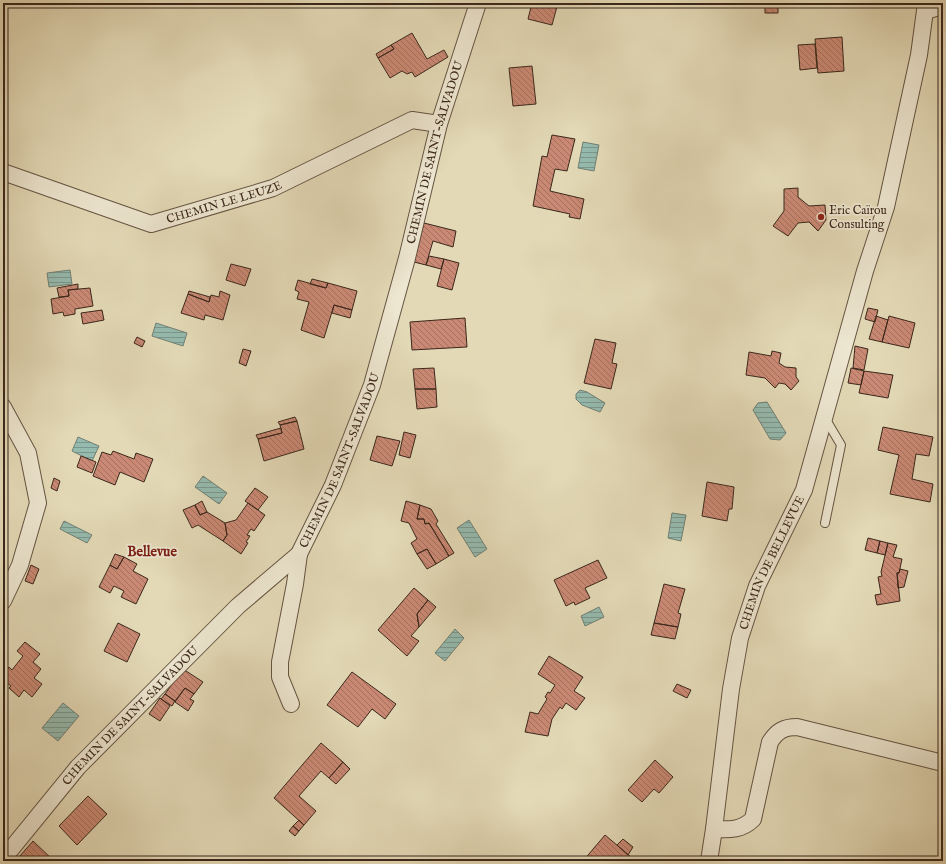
<svg xmlns="http://www.w3.org/2000/svg" width="946" height="864" viewBox="0 0 946 864" font-family="'IM FELL English',serif">
<style>
.water{fill:url(#water-rules);stroke:#717f73}
.building{fill:url(#building-back-hatch);stroke:#3b271b}
.lines{fill:none;stroke-linecap:round;stroke-linejoin:round}
.lane-casing{stroke:#655442;stroke-width:10}
.street-casing{stroke:#655442;stroke-width:18}
.lane{stroke:#ede6d0;stroke-width:8}
.street{stroke:#ede6d0;stroke-width:16}
.poi-dot{fill:#8f2418;stroke:#ede6d0;stroke-width:1.5}
.labels{text-anchor:middle;stroke-width:3.5;stroke-linejoin:round;paint-order:stroke}
.street-label{font-size:12px;fill:#3b271b;stroke:#ede6d0}
.poi-label{font-size:12px;fill:#3b271b;stroke:#ede6d0;text-anchor:start}
.quarter-label{font-size:14px;font-weight:bold;fill:#7a1f14;stroke:#ede6d0}
</style>
<defs>
<pattern id="water-rules" width="6" height="5" patternUnits="userSpaceOnUse"><rect width="6" height="5" fill="#95baae"/><path d="M0 2.5h6" fill="none" stroke="#7b978d"/></pattern>
<pattern id="building-back-hatch" width="6" height="6" patternUnits="userSpaceOnUse"><rect width="6" height="6" fill="#ca8974"/><path d="M-1 5l2 2M0 0l6 6M5-1l2 2" fill="none" stroke="#a5705e"/></pattern>
</defs>
<rect width="100%" height="100%" fill="#e3d9b6"/>
<filter id="stains"><feTurbulence type="fractalNoise" baseFrequency=".005" numOctaves="4"/><feColorMatrix values="0 0 0 0 .2 0 0 0 0 .09 0 0 0 0 .02 0 0 0 .5 -.17"/></filter>
<radialGradient id="worn" r=".72"><stop offset=".6" stop-color="#630" stop-opacity="0"/><stop offset="1" stop-color="#630" stop-opacity=".3"/></radialGradient>
<path class="water" d="M583,142L599,145L594,171L578,168Z
M70,270L72,284L49,287L47,273Z
M156,323L187,333L183,346L152,336Z
M580,390L587,392L605,403L600,412L582,405L576,399V394Z
M767,402L786,433L780,440L770,439L753,410L758,403Z
M78,437L99,446L92,461L72,451Z
M203,476L227,493L219,504L195,487Z
M672,513L686,515L681,541L668,538Z
M469,520L487,549L475,557L457,528Z
M64,521L92,535L87,543L60,529Z
M599,607L604,617L585,626L581,616Z
M455,629L464,638L445,661L435,653Z
M63,703L79,716L58,741L42,728Z"/>
<path class="building" d="M532,3H558L552,25L528,19Z
M778,6V13H765V7Z
M412,33L427,59L444,50L448,57L415,77L412,72L407,74L402,71L390,78L378,58L394,49L391,45Z
M842,37L844,71L818,73L815,39Z
M815,44L817,68L800,70L798,45Z
M391,45L394,49L378,58L376,54Z
M532,66L536,104L513,106L509,68Z
M552,135L575,139L567,171L555,169L550,191L584,199L580,219L569,217L570,214L533,206L542,156L547,157Z
M798,188V197L809,206L825,205L826,220L818,231L809,222L798,223L788,236L773,226L784,211V189Z
M424,223L456,231L453,247L433,241L426,265L414,262Z
M429,256L444,259L441,269L426,265Z
M444,259L459,263L452,290L437,286Z
M231,264L251,269L245,286L226,280Z
M312,279L328,283L326,288L310,284Z
M298,280L326,288L328,283L357,291L352,310L334,305L324,338L301,330L309,302L297,299L299,292L295,290Z
M78,284V289L68,290L69,296L59,297L57,288Z
M90,288L93,306L75,309V314L64,316L63,312L53,314L51,299L69,296L68,290Z
M189,291L210,297L209,302L188,294Z
M220,291L230,295L223,320L205,315L204,320L181,313L188,294L209,302L211,295L219,297Z
M334,305L352,310L350,318L332,313Z
M868,308L878,310L875,322L865,319Z
M102,310L104,320L83,324L81,313Z
M876,316L888,320L882,342L869,339Z
M889,316L915,323L909,348L882,342Z
M465,318L467,347L412,350L410,322Z
M137,337L145,341L142,347L134,343Z
M595,339L616,343L612,363L617,364L611,389L584,383Z
M855,346L868,349L864,370L853,368Z
M243,349L251,351L246,366L239,363Z
M772,351L781,353L779,363L785,367L796,368V377L799,381L791,390L785,384L779,383L775,388L765,378L746,375L749,352L771,356Z
M434,368L436,389H415L413,369Z
M851,368L864,371L861,385L848,383Z
M864,371L893,375L888,398L859,393Z
M415,389H436L437,407L417,409Z
M295,417L297,421L280,425L278,422Z
M297,421L304,449L264,461L258,439L282,433L280,425Z
M883,427L933,437L929,456L916,454L912,479L933,484L930,502L890,494L899,455L878,450Z
M281,428L282,433L258,439L256,435Z
M404,432L416,435L410,458L399,455Z
M377,436L400,441L392,466L370,460Z
M113,451L134,459L136,453L153,459L144,482L120,472L115,485L93,476L102,452L111,455Z
M81,456L96,462L92,473L77,467Z
M54,478L60,481L57,491L51,488Z
M707,482L734,487L732,509H729L727,521L702,516Z
M255,488L268,497L258,510L245,501Z
M202,501L207,512L200,515L195,505Z
M406,501L420,505L417,519H424L425,524L429,523L449,556L436,564L427,549L417,554L411,543L417,539L409,523L401,521Z
M248,503L265,515L254,531L251,529L247,535L250,536L246,542L248,543L241,554L223,541L227,535L225,523L236,520Z
M195,505L200,515L207,512L225,523L227,535L223,541L198,525L192,528L183,510Z
M420,505L431,509L438,521L436,524L454,553L449,556L429,523L425,524L424,519H417Z
M868,538L880,541L877,553L865,550Z
M880,541L888,543L885,555L877,553Z
M888,543L897,545L893,557L902,559L899,573H897L900,601L877,605L875,595L881,594L878,577L882,576L881,572Z
M427,549L436,564L427,569L417,554Z
M115,554L124,557L117,569L110,565Z
M124,557L137,564L133,571L148,579L136,604L121,597L124,591L114,586L110,593L99,587L110,565L117,569Z
M598,560L607,578L585,588L590,598L575,605L574,602L566,606L554,580Z
M31,565L39,569L33,584L25,581Z
M900,569L908,571L904,587L898,588L897,573H899Z
M664,584L685,589L678,613L681,614L678,627L654,623Z
M414,588L428,600L417,614L419,627L411,636L419,641L407,656L378,630Z
M428,600L436,607L419,627L417,614Z
M118,623L140,634L127,662L104,651Z
M654,623L678,627L675,639L651,635Z
M25,642L40,654L33,662L41,669L34,678L42,684L32,697L24,690L19,697L9,688L11,686L3,680V675L9,667L12,670L23,656L17,651Z
M549,656L583,677L574,691L585,698L576,710L566,703L562,709L560,707L552,719L548,736L525,732L530,712L538,714L547,699L545,697L548,692L550,693L555,685L538,674Z
M183,669L203,682L194,694L185,688L175,701L165,694Z
M352,672L396,704L385,719L372,709L358,727L327,705Z
M677,684L691,690L687,698L673,691Z
M185,688L194,694L190,699L194,701L188,711L175,702Z
M165,694L175,701L172,706L161,699Z
M160,698L170,706L160,721L149,714Z
M321,743L343,762L329,778L321,771L299,796L316,811L304,825L274,798Z
M655,760L673,777L659,793L654,789L642,802L628,790Z
M343,762L350,769L336,784L329,778Z
M88,796L107,814L77,845L59,826Z
M299,820L304,825L299,831L293,826Z
M293,826L299,831L295,836L289,831Z
M605,835L631,857L628,861H583Z
M623,839L633,847L628,855L617,845Z
M33,841L54,861H23L19,857Z"/>
<g class="lines">
<g class="lane-casing">
<path id="lane" d="M825,523L841,445L825,418"/>
</g>
<g class="street-casing">
<g id="street">
<path d="M925,11L943,6"/>
<path id="s1" d="M3,172L151,224L273,188L412,120L439,124"/>
<path d="M3,407L28,453L38,503L20,565L3,601"/>
<path d="M291,704L280,677V662L295,584L299,554"/>
<path d="M714,829C730,830 742,830 753,819L770,742C777,731 784,727 797,727L943,763"/>
<path id="s2" d="M3,859L78,767L238,606L299,554L333,485L372,385L407,258L439,124L478,3"/>
<path id="s3" d="M709,861L714,829L731,689L740,638L757,586L804,490L865,271L886,207L919,55L926,3"/>
</g>
</g>
<use href="#lane" class="lane"/>
<use href="#street" class="street"/>
</g>
<circle class="poi-dot" cx="821" cy="217" r="4"/>
<g class="labels">
<g class="street-label">
<text dy="4" stroke="none"><textPath href="#s2" startOffset="851">CHEMIN DE SAINT-SALVADOU</textPath></text>
<text dy="4" stroke="none"><textPath href="#s1" startOffset="233">CHEMIN LE LEUZE</textPath></text>
<text dy="4" stroke="none"><textPath href="#s2" startOffset="528">CHEMIN DE SAINT-SALVADOU</textPath></text>
<text dy="4" stroke="none"><textPath href="#s3" startOffset="307">CHEMIN DE BELLEVUE</textPath></text>
<text dy="4" stroke="none"><textPath href="#s2" startOffset="192">CHEMIN DE SAINT-SALVADOU</textPath></text>
</g>
<g class="poi-label">
<text x="829" y="214">Eric Caïrou<tspan x="829" dy="14">Consulting</tspan></text>
</g>
<g class="quarter-label">
<text x="152" y="556">Bellevue</text>
</g>
</g>
<rect width="946" height="864" fill="none" stroke="#e3d9b6" stroke-width="16"/>
<rect x="4" y="4" width="938" height="856" fill="none" stroke="#3b271b" stroke-width="2"/>
<rect x="8" y="8" width="930" height="848" fill="none" stroke="#3b271b"/>
<rect width="100%" height="100%" filter="url(#stains)"/>
<rect width="100%" height="100%" fill="url(#worn)"/>
</svg>
